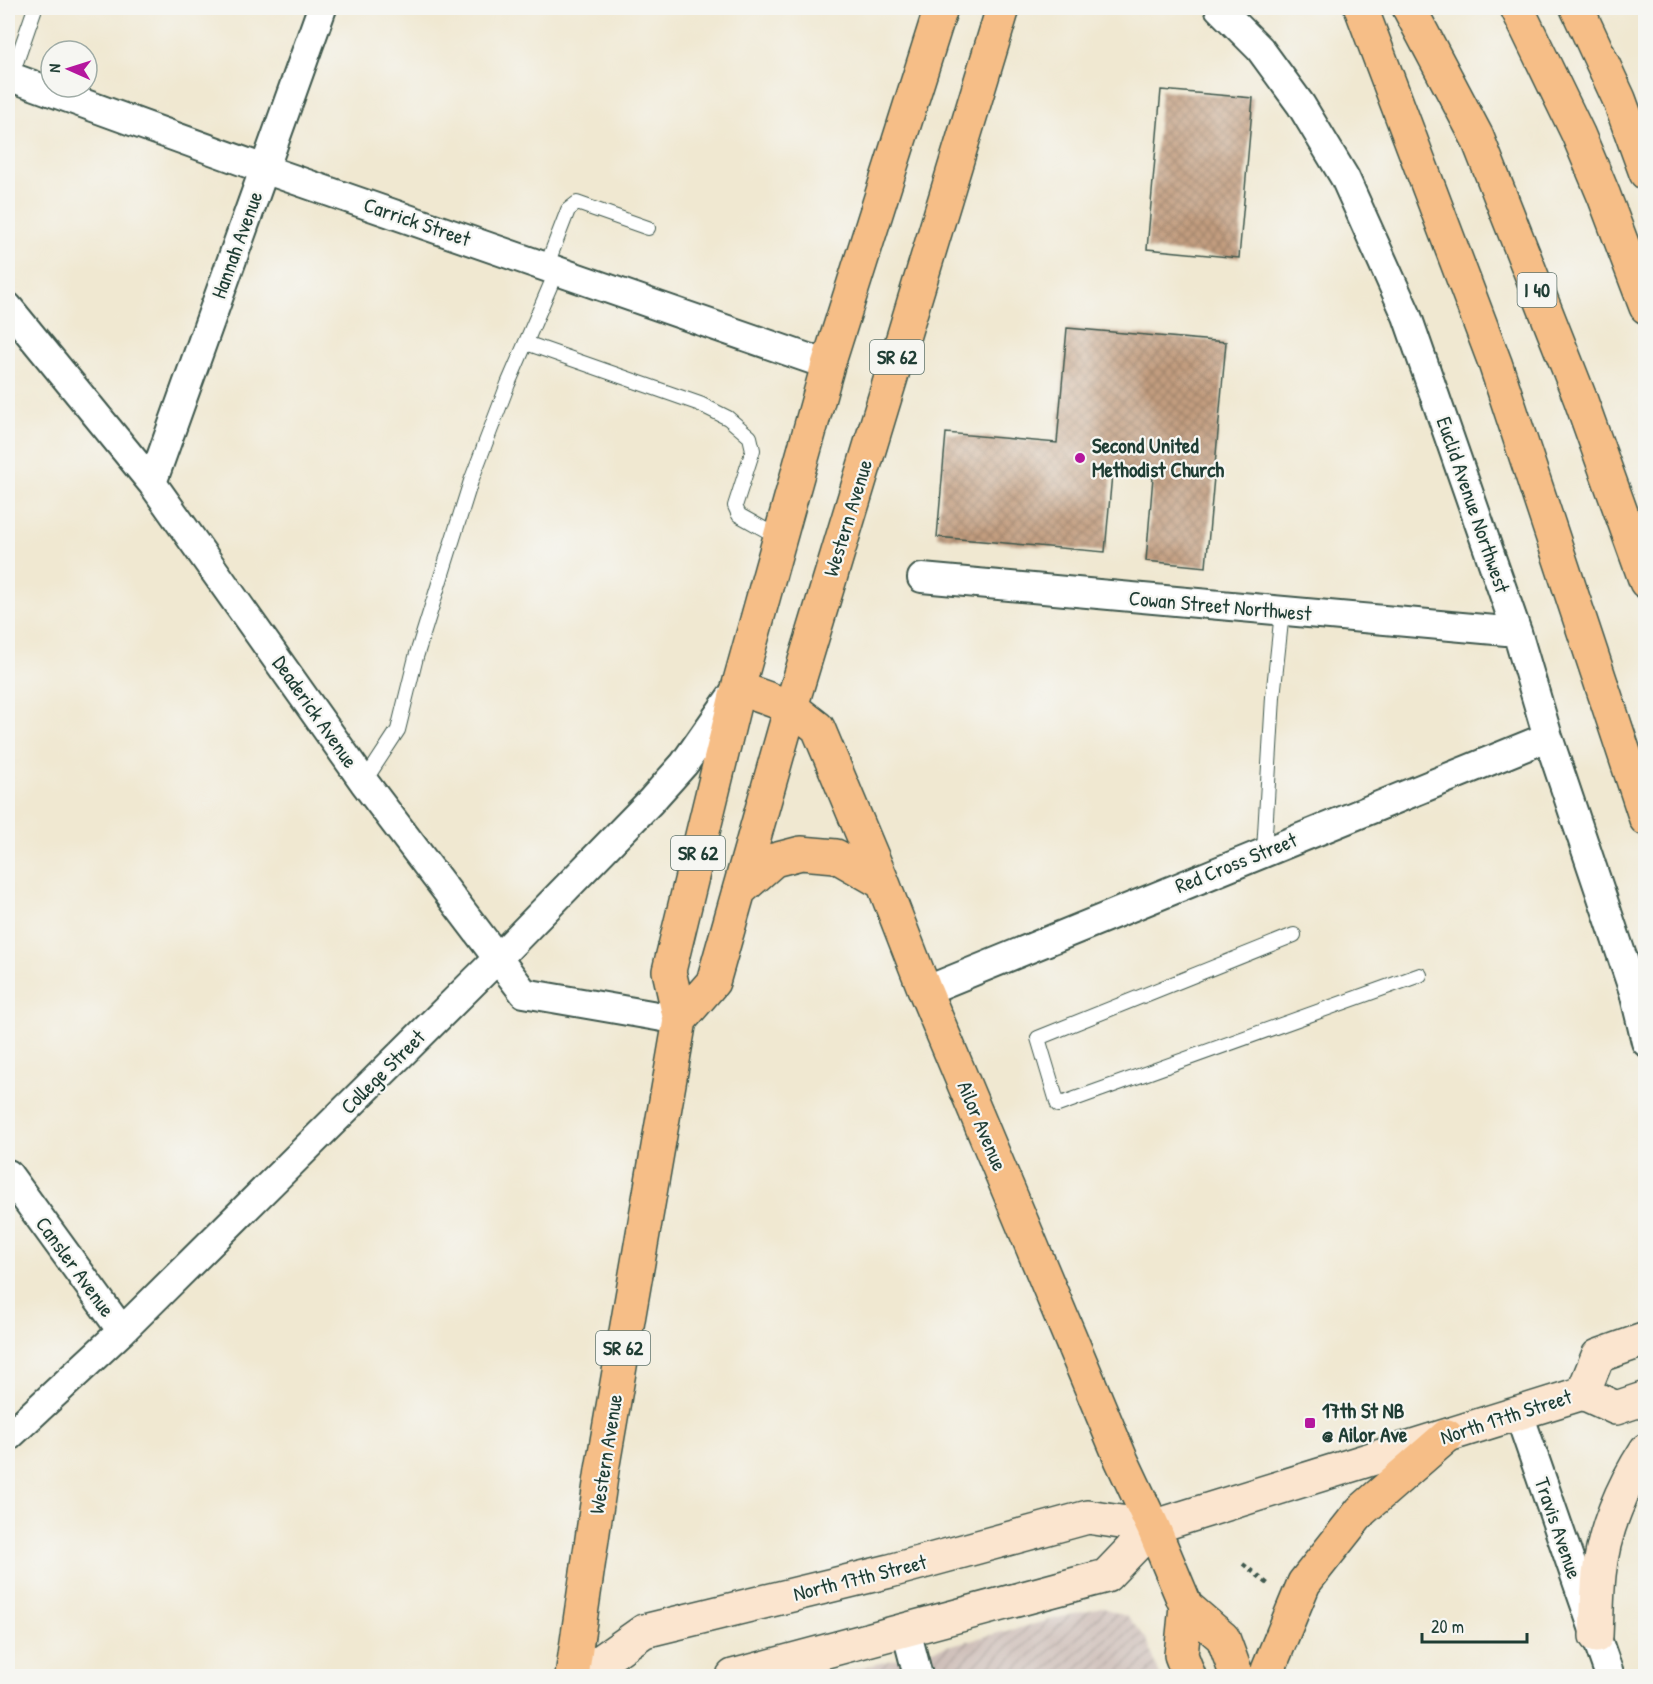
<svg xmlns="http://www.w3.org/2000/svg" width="1653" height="1684" viewBox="0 0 1653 1684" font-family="'Patrick Hand',sans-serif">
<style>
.industrial{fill:url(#industrial-furrows)}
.building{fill:url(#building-cross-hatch)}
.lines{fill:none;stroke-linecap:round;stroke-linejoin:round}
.service-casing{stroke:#3e574c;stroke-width:16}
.minor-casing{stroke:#3e574c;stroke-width:32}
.secondary-casing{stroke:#3e574c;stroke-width:36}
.primary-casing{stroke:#3e574c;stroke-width:36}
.motorway-casing{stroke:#3e574c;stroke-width:36}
.path{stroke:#3e574c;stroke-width:4;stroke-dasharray:4.5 4.5;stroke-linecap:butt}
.service{stroke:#fff;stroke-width:14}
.minor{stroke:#fff;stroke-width:28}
.secondary{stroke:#fbe5cf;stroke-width:33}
.primary{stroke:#f6be87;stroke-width:33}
.motorway{stroke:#f6be87;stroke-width:33}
.poi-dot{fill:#b5179e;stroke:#f6f6f2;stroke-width:2}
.labels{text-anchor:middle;stroke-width:4.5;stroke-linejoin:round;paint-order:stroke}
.shield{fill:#f6f6f2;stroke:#60746d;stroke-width:1.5}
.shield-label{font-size:20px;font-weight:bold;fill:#1f3d34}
.street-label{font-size:21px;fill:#1f3d34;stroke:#f6f6f2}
.poi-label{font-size:21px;font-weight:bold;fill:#1f3d34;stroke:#f6f6f2;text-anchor:start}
</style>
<defs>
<pattern id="industrial-furrows" width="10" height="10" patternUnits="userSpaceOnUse" patternTransform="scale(1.5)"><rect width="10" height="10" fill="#cfc0ba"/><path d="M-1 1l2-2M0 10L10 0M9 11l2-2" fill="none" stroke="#a79d98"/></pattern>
<pattern id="building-cross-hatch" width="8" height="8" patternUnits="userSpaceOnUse" patternTransform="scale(1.5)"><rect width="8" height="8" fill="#c29d7f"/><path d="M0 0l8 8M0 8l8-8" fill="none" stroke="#9d8169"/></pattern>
</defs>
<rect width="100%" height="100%" fill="#f6f6f2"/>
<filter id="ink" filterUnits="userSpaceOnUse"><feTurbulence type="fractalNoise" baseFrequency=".0167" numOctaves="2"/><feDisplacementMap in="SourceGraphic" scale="12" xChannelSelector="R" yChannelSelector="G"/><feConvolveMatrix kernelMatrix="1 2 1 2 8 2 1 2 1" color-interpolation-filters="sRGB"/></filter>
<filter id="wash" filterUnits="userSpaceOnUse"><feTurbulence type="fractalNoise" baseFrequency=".008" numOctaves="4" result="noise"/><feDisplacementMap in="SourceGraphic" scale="24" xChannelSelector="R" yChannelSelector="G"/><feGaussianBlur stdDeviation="1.35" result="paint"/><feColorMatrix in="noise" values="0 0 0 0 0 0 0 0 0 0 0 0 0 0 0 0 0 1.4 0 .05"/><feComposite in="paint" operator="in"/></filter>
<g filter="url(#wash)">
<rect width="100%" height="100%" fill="#f0e8d1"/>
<path class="industrial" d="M1101,1607L1128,1617L1147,1640L1160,1676H829Z"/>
<g id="blocks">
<path class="building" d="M1161,90L1253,98L1239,258L1147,249Z
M1067,328L1226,342L1206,567L1146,561L1153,477L1112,474L1105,552L937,537L946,433L1057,443Z"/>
</g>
</g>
<g filter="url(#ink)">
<use href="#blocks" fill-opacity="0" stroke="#3e574c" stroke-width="1.5"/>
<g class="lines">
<g class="service-casing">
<path id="service" d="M11,77L35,8
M546,267L568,210L577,203L648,228
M526,343L700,404L728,418L750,437L753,450L735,506L739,515L780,538
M364,782L398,730L416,657L471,481L508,384L557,270
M1264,851L1273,697L1282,612
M1294,935L1038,1038L1058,1105L1420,975"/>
</g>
<g class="minor-casing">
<path id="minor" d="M1219,8L1260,49L1301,105L1345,178L1407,316L1517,632L1548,737L1634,992L1646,1042
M8,76L264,169L828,365
M8,307L152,483L364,782L524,993L680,1020
M152,483L322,8
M922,578L1517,632
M925,991L1548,737
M8,1174L122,1331
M1519,1414L1610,1676
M8,1437L122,1331L497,959L650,802L684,764L733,694
M906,1630L918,1676"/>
</g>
<g class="secondary-casing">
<path id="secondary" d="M1583,1393L1598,1356L1646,1339
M1596,1636C1597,1616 1597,1595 1599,1575C1603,1532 1622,1487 1646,1450
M580,1676L644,1631L890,1571L1088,1517L1153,1527L1583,1393L1616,1408L1646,1398
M733,1676L1106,1576L1153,1527"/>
</g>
<g class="primary-casing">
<path id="primary" d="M738,688L791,707L818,728L883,883L925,991L1121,1459L1153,1527L1186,1606L1223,1638L1237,1676
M741,889L774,860L801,853L836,856L883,883
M680,1020L713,982L791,707L1003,8
M1186,1606L1181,1655L1189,1676
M572,1676L602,1470L680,1020L669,971L738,688L828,365L941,8
M1268,1676V1670L1304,1583L1361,1511L1447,1436"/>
</g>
<g class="motorway-casing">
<path id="motorway" d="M1361,8L1495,363L1646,819
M1409,8L1477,137L1580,398L1646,582
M1517,8L1578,134L1604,196L1646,307
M1577,8L1619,99L1646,173"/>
</g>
<path class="path" d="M1243,1564L1268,1584"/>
<use href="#service" class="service"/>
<use href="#minor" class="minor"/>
<use href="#secondary" class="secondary"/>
<use href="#primary" class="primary"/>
<use href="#motorway" class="motorway"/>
</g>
</g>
<g class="poi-dot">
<circle cx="1080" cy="458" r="6"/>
<rect x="1304" y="1417" width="12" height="12" rx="3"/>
</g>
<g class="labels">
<g class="shield">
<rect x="1517.5" y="273" width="39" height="34" rx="4.5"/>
<rect x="870" y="340" width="54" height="34" rx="4.5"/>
<rect x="671" y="836" width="54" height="34" rx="4.5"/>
<rect x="596" y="1331" width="54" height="34" rx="4.5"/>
</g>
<g class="shield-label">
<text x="1537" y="297">I 40</text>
<text x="897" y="364">SR 62</text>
<text x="698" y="860">SR 62</text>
<text x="623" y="1355">SR 62</text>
</g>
<g class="street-label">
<text transform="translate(417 222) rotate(19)" y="7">Carrick Street</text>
<text transform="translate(237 245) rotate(-70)" y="7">Hannah Avenue</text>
<text transform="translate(1473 505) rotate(71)" y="7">Euclid Avenue Northwest</text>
<text transform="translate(848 518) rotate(-73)" y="7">Western Avenue</text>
<text transform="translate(1220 606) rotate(5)" y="7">Cowan Street Northwest</text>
<text transform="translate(315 712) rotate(55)" y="7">Deaderick Avenue</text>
<text transform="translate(1236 863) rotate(-22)" y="7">Red Cross Street</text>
<text transform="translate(383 1072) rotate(-45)" y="7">College Street</text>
<text transform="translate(982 1126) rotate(67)" y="7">Ailor Avenue</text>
<text transform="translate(75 1267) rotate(54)" y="7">Cansler Avenue</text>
<text transform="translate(1506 1417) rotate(-18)" y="7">North 17th Street</text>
<text transform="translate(606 1454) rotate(-81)" y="7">Western Avenue</text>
<text transform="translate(1558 1528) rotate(71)" y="7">Travis Avenue</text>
<text transform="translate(860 1578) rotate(-14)" y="7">North 17th Street</text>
</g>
<g class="poi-label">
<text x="1092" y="453">Second United<tspan x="1092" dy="24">Methodist Church</tspan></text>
<text x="1322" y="1418">17th St NB<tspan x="1322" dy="24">@ Ailor Ave</tspan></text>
</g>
</g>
<rect width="1653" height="1684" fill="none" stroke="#f6f6f2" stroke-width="30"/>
<g transform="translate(69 69) rotate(273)"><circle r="28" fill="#f6f6f2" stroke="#a0aca6" stroke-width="1.5"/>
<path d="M0-4.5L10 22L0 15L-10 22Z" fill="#b5179e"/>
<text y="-9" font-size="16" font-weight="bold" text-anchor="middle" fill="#1f3d34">N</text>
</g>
<path d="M1422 1633v9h105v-9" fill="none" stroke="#1f3d34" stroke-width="3"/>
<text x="1431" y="1633" font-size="18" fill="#1f3d34" stroke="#f6f6f2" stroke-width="4.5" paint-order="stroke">20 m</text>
</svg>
